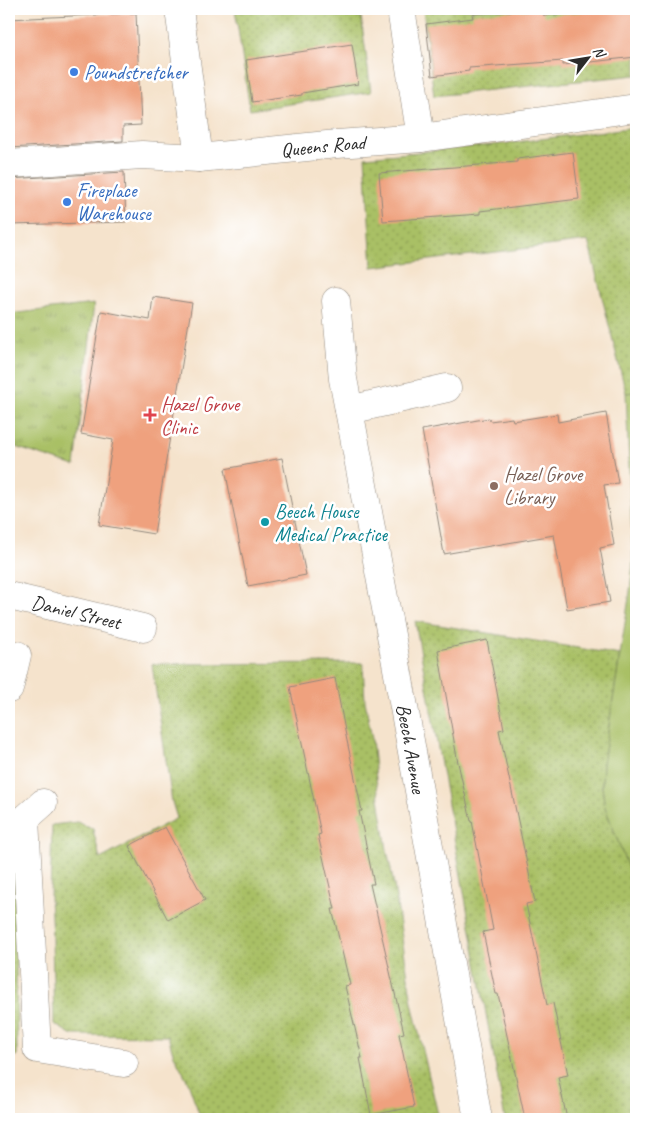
<svg xmlns="http://www.w3.org/2000/svg" width="645" height="1128" viewBox="0 0 645 1128" font-family="Caveat,sans-serif">
<style>
.grass{fill:url(#grass-tufts);stroke:#6a7648}
.garden{fill:url(#garden-dots);stroke:#6a7648}
.pitch{fill:#a9c065;stroke:#6a7648}
.building{fill:#efa17e}
.lines{fill:none;stroke-linecap:round;stroke-linejoin:round}
.minor-casing{stroke:#90877c;stroke-width:29}
.minor{stroke:#fff;stroke-width:28}
.shop-dot{fill:#3f7fe0;stroke:#fff;stroke-width:2}
.health-dot{fill:#e0444e;stroke:#fff;stroke-width:2}
.education-dot{fill:#8d6e63;stroke:#fff;stroke-width:2}
.culture-dot{fill:#0f9aa8;stroke:#fff;stroke-width:2}
.labels{text-anchor:middle;stroke-width:5;stroke-linejoin:round;paint-order:stroke}
.shop-label{font-size:20px;fill:#366cbe;stroke:#fff;text-anchor:start}
.street-label{font-size:20px;fill:#2b2b2b;stroke:#fff}
.health-label{font-size:20px;fill:#be3a42;stroke:#fff;text-anchor:start}
.education-label{font-size:20px;fill:#785e54;stroke:#fff;text-anchor:start}
.culture-label{font-size:20px;fill:#0d838f;stroke:#fff;text-anchor:start}
</style>
<defs>
<pattern id="grass-tufts" width="24" height="20" patternUnits="userSpaceOnUse" patternTransform="scale(1.25)"><rect width="24" height="20" fill="#a9c065"/><path d="M3 7l-1-3M5 7V3M7 7l1-3M15 17l-1-3M17 17v-4M19 17l1-3" fill="none" stroke="#8a9c53"/></pattern>
<pattern id="garden-dots" width="8" height="8" patternUnits="userSpaceOnUse" patternTransform="scale(1.25)"><rect width="8" height="8" fill="#a9c065"/><path d="M2 2h.1M6 6h.1" fill="none" stroke="#8a9c53" stroke-width="1.8" stroke-linecap="round"/></pattern>
</defs>
<rect width="100%" height="100%" fill="#fff"/>
<filter id="ink" filterUnits="userSpaceOnUse"><feTurbulence type="fractalNoise" baseFrequency=".02" numOctaves="2"/><feDisplacementMap in="SourceGraphic" scale="10" xChannelSelector="R" yChannelSelector="G"/><feConvolveMatrix kernelMatrix="1 2 1 2 8 2 1 2 1" color-interpolation-filters="sRGB"/></filter>
<filter id="wash" filterUnits="userSpaceOnUse"><feTurbulence type="fractalNoise" baseFrequency=".0096" numOctaves="4" result="noise"/><feDisplacementMap in="SourceGraphic" scale="20" xChannelSelector="R" yChannelSelector="G"/><feGaussianBlur stdDeviation="1.12" result="paint"/><feColorMatrix in="noise" values="0 0 0 0 0 0 0 0 0 0 0 0 0 0 0 0 0 1.4 0 .05"/><feComposite in="paint" operator="in"/></filter>
<g filter="url(#wash)">
<rect width="100%" height="100%" fill="#f5e3cc"/>
<path class="grass" d="M94,304L75,466L9,445V314Z"/>
<path class="garden" d="M235,9H360L371,92L250,110Z
M423,9H636V75L434,96Z
M636,127V392L626,393L588,241L372,267L365,157L493,145Z
M415,621L620,655L603,764L602,787L605,807L636,889V1119H505Z
M363,663L365,701L372,739L376,779L387,850L394,885L412,1003L439,1119H201L188,1082L173,1053L168,1036L72,1035L54,1024L52,939L50,897L52,825L77,822L93,829L100,859L177,818L172,802L152,664Z
M9,836H15L17,1056H9Z"/>
<path class="pitch" d="M636,392V889L605,807L602,787L603,764L630,591L633,563L626,393Z"/>
<g id="blocks">
<path class="building" d="M542,9L544,16L612,9H636V57L563,65V61L469,68V71L432,76L426,24L473,18L472,14Z
M136,13L141,125L123,126V141L9,148V19Z
M352,44L358,84L302,93V95L252,102L246,60Z
M573,152L579,199L480,211V214L383,221L379,173L517,162V159Z
M124,172L126,222L9,225V179Z
M153,297L192,303L154,534L99,525L113,440L81,434L101,311L150,320Z
M606,413L618,483L604,485L614,545L600,548L610,602L567,609L554,535L444,554L422,430L489,418L490,421L512,418L513,421L557,414L558,422Z
M282,458L306,575L248,586L225,469Z
M487,640L504,729L499,730L535,902L526,904L547,1005L553,1003L568,1075L558,1077L567,1119H525L498,994H496L483,932L493,930L472,821H471L457,758L438,650Z
M335,678L346,736L362,811H359L374,884H370L404,1033L399,1034L414,1107L371,1115L360,1058H362L345,986L350,985L332,909H335L318,835L321,834L290,687Z
M165,827L205,900L168,920L129,846Z"/>
</g>
</g>
<g filter="url(#ink)">
<use href="#blocks" fill-opacity="0" stroke="#90877c" stroke-width="1"/>
<g class="lines">
<g class="minor-casing">
<g id="minor">
<path d="M179,9L199,158"/>
<path d="M401,9L421,138"/>
<path id="s1" d="M9,164L142,155L199,158L337,144L421,138L636,108"/>
<path id="s2" d="M336,301L343,379L349,410L393,646L478,1119"/>
<path d="M349,410L447,388"/>
<path id="s3" d="M9,596L143,628"/>
<path d="M9,689L17,655"/>
<path d="M25,819L37,1049L124,1063"/>
<path d="M25,819L43,803"/>
</g>
</g>
<use href="#minor" class="minor"/>
</g>
</g>
<g class="shop-dot">
<circle cx="74" cy="72" r="5"/>
<circle cx="67" cy="202" r="5"/>
</g>
<path class="health-dot" d="M147.5 407.5h5v5h5v5h-5v5h-5v-5h-5v-5h5z"/>
<circle class="education-dot" cx="494" cy="486" r="5"/>
<circle class="culture-dot" cx="265" cy="522" r="5"/>
<g class="labels">
<g class="shop-label">
<text x="84" y="79">Poundstretcher</text>
<text x="77" y="197">Fireplace<tspan x="77" dy="23">Warehouse</tspan></text>
</g>
<g class="street-label">
<text dy="7" stroke="none"><textPath href="#s1" startOffset="315">Queens Road</textPath></text>
<text dy="7" stroke="none"><textPath href="#s3" startOffset="69">Daniel Street</textPath></text>
<text dy="7" stroke="none"><textPath href="#s2" startOffset="454">Beech Avenue</textPath></text>
</g>
<g class="health-label">
<text x="161" y="411">Hazel Grove<tspan x="161" dy="23">Clinic</tspan></text>
</g>
<g class="education-label">
<text x="504" y="481">Hazel Grove<tspan x="504" dy="23">Library</tspan></text>
</g>
<g class="culture-label">
<text x="275" y="518">Beech House<tspan x="275" dy="23">Medical Practice</tspan></text>
</g>
</g>
<rect width="645" height="1128" fill="none" stroke="#fff" stroke-width="30"/>
<g transform="translate(588 58) rotate(59)" stroke="#ffffff" stroke-width="4" paint-order="stroke">
<path d="M0-4L9 19L0 12L-9 19Z" fill="#2b2b2b"/>
<text y="-8" font-size="14" font-weight="bold" text-anchor="middle" fill="#2b2b2b">N</text>
</g>
</svg>
